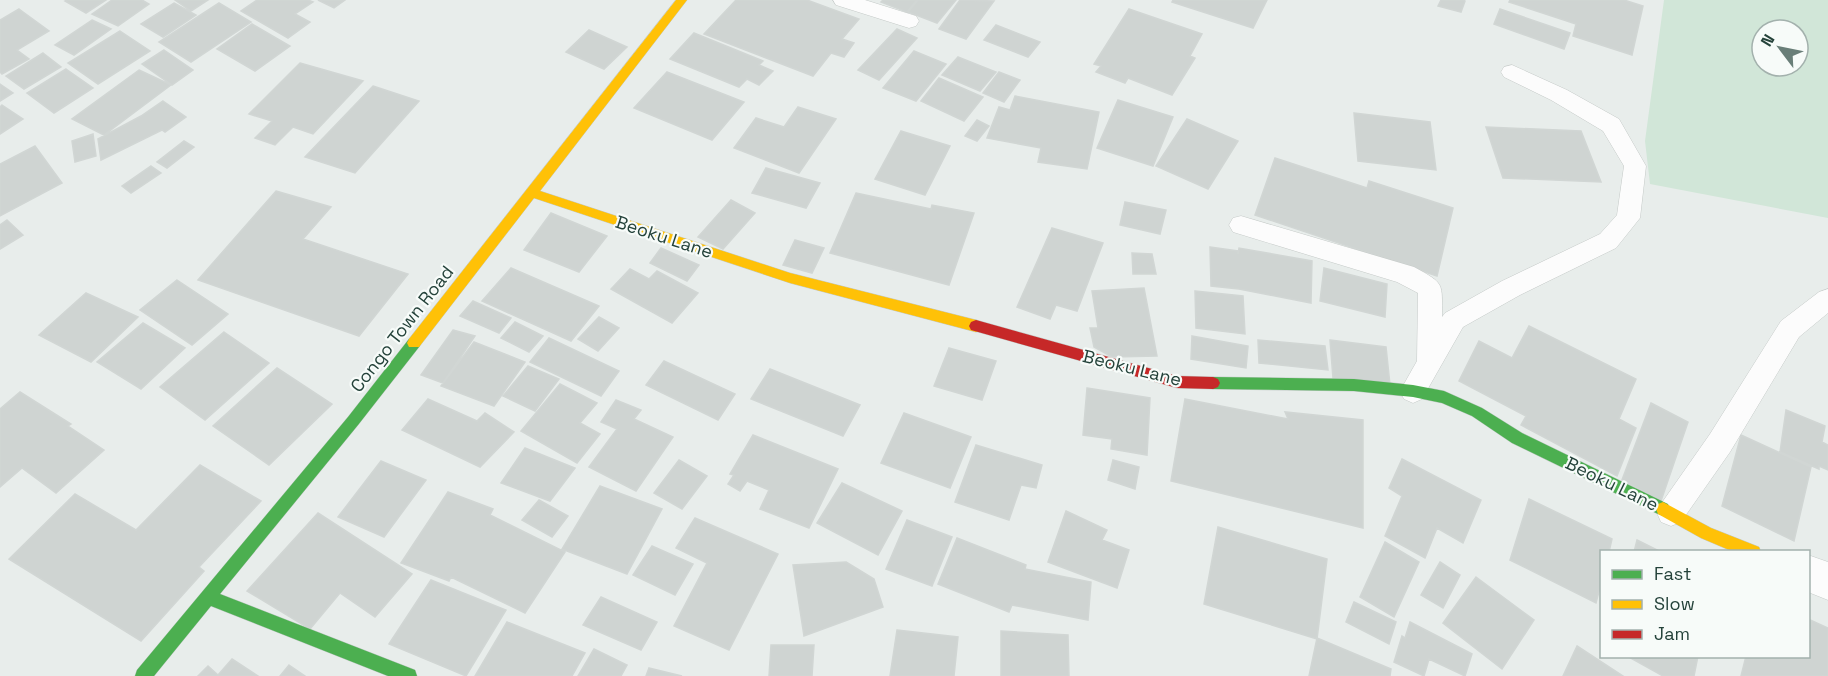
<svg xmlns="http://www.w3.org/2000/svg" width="1828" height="676" viewBox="0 0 1828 676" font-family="'Space Grotesk',sans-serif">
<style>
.green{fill:#d1e6d8;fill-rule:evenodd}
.building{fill:#cfd4d2;stroke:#d1d6d4;stroke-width:1.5}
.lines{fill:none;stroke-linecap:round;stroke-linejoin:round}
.lane-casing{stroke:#c5cac8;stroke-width:1}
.street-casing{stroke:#c5cac8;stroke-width:1}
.fast-casing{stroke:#c3cbc8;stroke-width:1}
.slow-casing{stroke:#c3cbc8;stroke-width:1}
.jam-casing{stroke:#c3cbc8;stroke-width:1}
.lane{fill:#fcfcfc;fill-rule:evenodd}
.street{fill:#fcfcfc;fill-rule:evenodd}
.fast{fill:#4caf50;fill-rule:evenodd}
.slow{fill:#ffc107;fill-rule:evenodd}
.jam{fill:#c62828;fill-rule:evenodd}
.labels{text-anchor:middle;stroke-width:4.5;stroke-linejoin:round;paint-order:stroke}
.street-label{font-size:18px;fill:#24423a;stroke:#f7fbf9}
</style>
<rect width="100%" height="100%" fill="#e8edeb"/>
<path class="green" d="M1664,0H1828V218L1650,184L1645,141ZM1762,30H1798V66H1762Z"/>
<path class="building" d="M67,0H106L86,13L65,1Z
M112,0H142L149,4L118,26L92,14Z
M175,0H208L191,11Z
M257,0H308L313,2L295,14L310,22L288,38L241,11Z
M318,0H345L334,8Z
M736,0H807L859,19L842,39L854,43L844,57L831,53L813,76L704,34Z
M883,0H917L907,12L881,2Z
M918,0H956L937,23L908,12Z
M960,0L994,1L966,39L939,29Z
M1173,0H1267L1253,28L1172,2Z
M1441,0H1463L1465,1L1461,12L1438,6Z
M1510,0H1624L1643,6L1632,55L1573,36L1576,24L1509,2Z
M174,3L196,15L163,37L141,24Z
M219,3L251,22L191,62L159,42Z
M19,9L49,31L17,50L29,59L2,74L0,72V20Z
M1129,9L1202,34L1190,56L1195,58L1172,95L1128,78L1125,83L1096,72L1101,66L1094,64Z
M1500,9L1570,33L1564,49L1494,24Z
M92,20L111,29L74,55L55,45Z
M252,24L290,46L255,71L217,49Z
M996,25L1040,42L1028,57L984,40Z
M897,29L917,38L879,80L858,70Z
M589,30L627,47L604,69L566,52Z
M120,31L150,51L98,84L68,63Z
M694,33L763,61L759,65L773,71L759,85L747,79L739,87L670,59Z
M164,50L193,70L172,85L142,64Z
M914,51L946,64L916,101L883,88Z
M43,53L61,67L24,89L6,76Z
M958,57L996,72L980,91L942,75Z
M300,63L363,81L313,134L293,127L275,145L255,138L272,121L249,114Z
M66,69L93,88L54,113L27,93Z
M139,70L171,85L104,135L72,119Z
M667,72L744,102L712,140L634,108Z
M999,72L1020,80L1004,102L983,93Z
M939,78L983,97L964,121L921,101Z
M0,84L13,93L0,101Z
M373,86L419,101L355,173L305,157Z
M1015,96L1099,112L1087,169L1038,162L1041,148L987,138L999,107L1010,110Z
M1118,100L1173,117L1153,166L1097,148Z
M163,101L186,117L165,132L162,130L101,160L98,139L141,116Z
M2,105L23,119L0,134V107Z
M798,107L836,119L799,173L734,148L756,118L784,127Z
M1354,113L1430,122L1436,170L1358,161Z
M1187,119L1238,141L1208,189L1156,166Z
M977,120L989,126L977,141L965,136Z
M1486,127L1581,131L1601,182L1503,178Z
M901,131L950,146L925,195L875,179Z
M93,134L96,156L75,162L72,141Z
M184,141L194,147L167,168L157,162Z
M35,146L62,183L0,216V164Z
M1275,158L1367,188L1369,181L1453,208L1437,276L1255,215Z
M151,166L161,173L131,193L122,186Z
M766,168L820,183L806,208L752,193Z
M276,191L331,207L303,239L408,274L359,336L198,280Z
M856,193L931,209L932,205L974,213L949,285L830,253Z
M731,200L755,213L723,249L698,237Z
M1125,202L1166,210L1160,234L1120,225Z
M551,213L607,236L579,272L524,250Z
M7,220L23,235L0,249V225Z
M1052,228L1103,243L1077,311L1056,305L1050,319L1017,307Z
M795,240L824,248L812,273L783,265Z
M1210,247L1238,251V254L1239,248L1312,261L1311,303L1239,289L1211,286Z
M661,248L699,265L687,281L650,263Z
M1132,253L1152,254L1156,274H1133Z
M511,268L599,306L571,341L482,301Z
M1324,268L1387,284L1385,317L1320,301Z
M630,269L649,279L657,271L698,293L672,323L611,289Z
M177,280L228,314L192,345L140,310Z
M1144,288L1157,356L1112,357L1094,347L1090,328H1098L1092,291Z
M1195,291L1243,296L1245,334L1196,328Z
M86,293L138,317L91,362L39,335Z
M473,301L511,318L499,333L460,316Z
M599,317L619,328L598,351L578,339Z
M515,322L543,336L529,352L501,338Z
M143,323L185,348L141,389L97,362Z
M1529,326L1636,379L1619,419L1636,428L1617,476L1521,425L1526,416L1459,381L1479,341L1512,358Z
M453,330L475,336L443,383L421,375Z
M224,332L269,363L205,420L160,387Z
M1192,336L1248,346L1246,368L1191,359Z
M549,338L619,371L601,396L530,362Z
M1258,340L1325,346L1328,370L1259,363Z
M1330,340L1386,347L1390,385L1333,378Z
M474,342L525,362L494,406L441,386Z
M949,348L996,361L982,400L934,386Z
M664,361L735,394L718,420L646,385Z
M528,366L559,379L535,411L503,396Z
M277,368L332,404L269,465L213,426Z
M770,369L860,405L843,436L751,399Z
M560,384L597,403L580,423L600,434L577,463L521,431Z
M1087,388L1150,398L1147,455L1111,449L1112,439L1083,435Z
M20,392L71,424L68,426L104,450L56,493L22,468L0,487V409Z
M428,399L477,421L485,413L514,432L480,467L402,430Z
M1185,399L1288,419L1285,412L1363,420V528L1171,481Z
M616,400L641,410L634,419L673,437L636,491L589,467L617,429L601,422Z
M1651,403L1688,422L1661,501L1622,480Z
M1786,410L1825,426L1822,442L1828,445V470L1819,466V469L1780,452Z
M904,413L971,437L950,488L881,463Z
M753,435L838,469L809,528L760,509L769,490L747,481L740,491L728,484L734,475L730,474Z
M1741,435L1811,467L1794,541L1722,506Z
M976,445L1042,465L1036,488L1021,485L1009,520L955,502Z
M525,448L575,468L550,501L501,483Z
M1402,459L1481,500L1463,543L1437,528L1425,558L1385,536L1402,496L1389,488Z
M679,460L707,476L682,509L654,493Z
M1113,460L1139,467L1135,489L1108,480Z
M381,461L426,480L384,537L338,517Z
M200,465L261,501L199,567L204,571L141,641L9,559L75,494L136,530Z
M842,483L902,511L878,555L817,523Z
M600,486L662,509L627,574L562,549Z
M448,492L493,509L490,515L565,552L525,613L451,577L449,581L401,563Z
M1529,499L1612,539L1609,552H1602V580L1596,603L1510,560Z
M539,500L568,516L552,537L522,520Z
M1066,511L1107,530L1102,540L1129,550L1117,588L1048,562Z
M318,513L412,574L375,617L340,593L310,629L247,591Z
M695,518L778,554L729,650L674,626L707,563L676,548Z
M907,520L952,537L932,586L886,569Z
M1218,527L1327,559L1317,639L1204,604Z
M957,538L1026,565L1025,569L1091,582L1088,620L1012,605L1009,612L938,584Z
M1637,540L1661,552H1634Z
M1385,542L1419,562L1394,617L1360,597Z
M652,546L693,564L675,595L633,575Z
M846,562L874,579L883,607L804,636L793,565Z
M1440,562L1460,575L1443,608L1421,595Z
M1476,577L1534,620L1502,669L1443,623Z
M431,580L506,610L466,676L389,644Z
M601,597L657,622L641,650L583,625Z
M1354,602L1396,622L1389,644L1346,622Z
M1808,619L1828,628V676H1741L1746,656H1808Z
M507,622L585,653L572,676H475Z
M1410,622L1472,654L1465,676L1429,659L1424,676L1394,662L1402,636L1405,638Z
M897,630L958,637L954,676H890Z
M1001,631L1068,635L1069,676H1001Z
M1317,638L1391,669L1390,676H1309Z
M771,645H814L812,676H769Z
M1577,646L1623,676H1563Z
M594,649L627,665L621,676H578Z
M1627,656H1698L1694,676H1663Z
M232,659L258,676H198L208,666L218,675Z
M289,665L305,676H280Z
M649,668L682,676H646Z"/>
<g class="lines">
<g class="lane-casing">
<path id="lane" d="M833,0H865L916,16L919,21L916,26L909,28L836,5Z
M1512,65L1567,90L1619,119L1646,166L1640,218L1616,248L1520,295L1463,327L1422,399L1413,403L1404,399L1400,391L1417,361L1418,293L1397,282L1233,232L1229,225L1233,218L1241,216L1414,267C1445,284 1442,282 1442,317L1445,313L1502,281L1600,234L1617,215L1624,166L1603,131L1551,100L1504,77L1501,72L1504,67Z
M1828,289V313L1799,337L1730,452L1681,522L1671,526L1661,522L1657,513L1661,504L1710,434L1781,321L1819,292Z"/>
</g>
<g class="street-casing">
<path id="street" d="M1808,555L1828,562V600L1808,592Z"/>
</g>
<g class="fast-casing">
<path id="fast" d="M414,337L419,339L421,343L419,347L358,425L220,594L415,670L417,676H388L211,606L154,676H135L137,670L348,417L409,339Z
M1213,377L1354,379L1413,385L1444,391L1482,408L1522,433L1668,504L1670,509L1668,514L1663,516L1658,514L1512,443L1472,416L1442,403L1413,397L1354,391L1213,389L1208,387L1206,383L1208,379Z"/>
</g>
<g class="slow-casing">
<path id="slow" d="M676,0H687L540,191L790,273L976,320L981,322L983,326L981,330L976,332L790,283L534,198L419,347H409L407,343L409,339Z
M1663,502L1711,528L1759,547L1761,552H1734L1701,538L1658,514L1656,509L1658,504Z"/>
</g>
<g class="jam-casing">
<path id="jam" d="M976,320L1177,376L1213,377L1218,379L1220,383L1218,387L1213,389L1177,388L971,330L969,326L971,322Z"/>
</g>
<use href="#lane" class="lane"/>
<use href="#street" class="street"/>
<use href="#fast" class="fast"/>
<use href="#slow" class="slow"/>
<use href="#jam" class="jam"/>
</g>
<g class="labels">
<g class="street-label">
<text transform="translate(664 237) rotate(18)" y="6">Beoku Lane</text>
<text transform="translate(402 329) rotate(-52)" y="6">Congo Town Road</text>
<text transform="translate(1132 368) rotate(14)" y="6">Beoku Lane</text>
<text transform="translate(1612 484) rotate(26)" y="6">Beoku Lane</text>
</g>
</g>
<rect x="1600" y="550" width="210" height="108" fill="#f7fbf9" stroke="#a3b1ad" stroke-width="1.5"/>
<rect x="1612" y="570" width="30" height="9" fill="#4caf50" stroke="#a3b1ad" stroke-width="1.5"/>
<text x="1654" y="580" font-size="18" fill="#24423a">Fast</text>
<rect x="1612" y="600" width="30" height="9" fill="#ffc107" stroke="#a3b1ad" stroke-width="1.5"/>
<text x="1654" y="610" font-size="18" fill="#24423a">Slow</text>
<rect x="1612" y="630" width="30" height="9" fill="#c62828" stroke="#a3b1ad" stroke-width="1.5"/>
<text x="1654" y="640" font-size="18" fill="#24423a">Jam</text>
<g transform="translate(1780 48) rotate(302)"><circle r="28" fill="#f7fbf9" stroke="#a3b1ad" stroke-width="1.5"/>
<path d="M0-4.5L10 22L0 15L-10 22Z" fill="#697e78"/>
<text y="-9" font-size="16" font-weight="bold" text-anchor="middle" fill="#24423a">N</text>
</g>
</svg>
